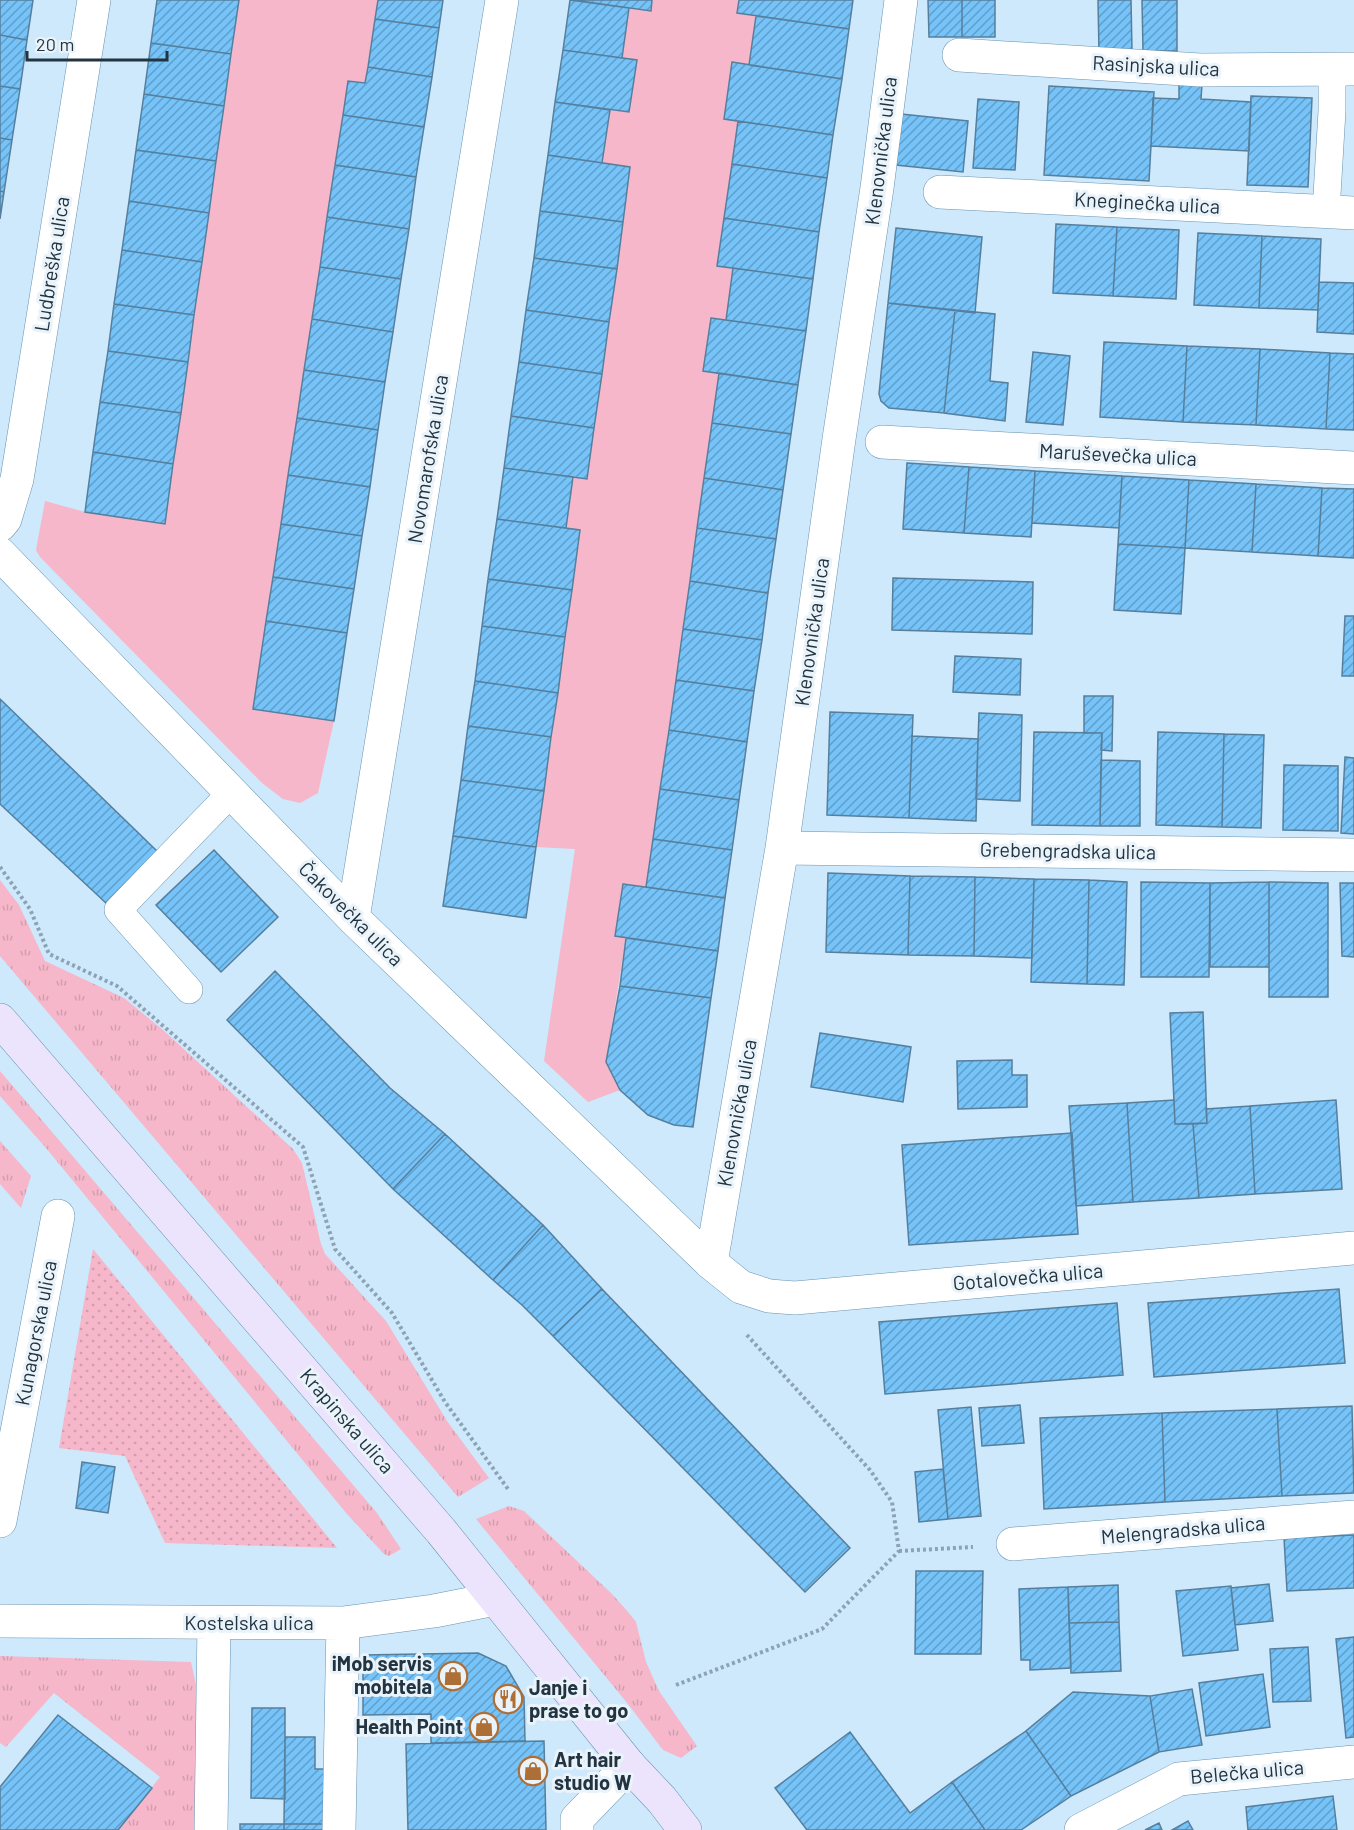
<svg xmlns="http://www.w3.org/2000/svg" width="1354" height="1830" viewBox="0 0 1354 1830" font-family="Barlow,sans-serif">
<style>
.grass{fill:url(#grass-tufts)}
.park{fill:url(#park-dots)}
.garden{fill:#f5b7c9}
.building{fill:url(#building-hatch);stroke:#557f9d;stroke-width:1.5}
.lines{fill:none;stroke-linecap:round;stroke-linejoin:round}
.lane-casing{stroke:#6893b1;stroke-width:28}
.street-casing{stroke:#6893b1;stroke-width:34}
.secondary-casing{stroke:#6893b1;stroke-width:34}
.path{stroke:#8ca3b4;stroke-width:4;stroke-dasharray:3 3;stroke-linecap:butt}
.lane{stroke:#fff;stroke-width:27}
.street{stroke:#fff;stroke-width:33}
.secondary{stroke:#ece4fc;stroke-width:33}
.labels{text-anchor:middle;stroke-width:6;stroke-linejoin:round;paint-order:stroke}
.street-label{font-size:20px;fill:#223441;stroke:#eaf3f9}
.poi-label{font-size:20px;font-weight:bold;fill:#223441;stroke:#eaf3f9;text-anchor:end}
</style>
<defs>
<pattern id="grass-tufts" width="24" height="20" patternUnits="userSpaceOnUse" patternTransform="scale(1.5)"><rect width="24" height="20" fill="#f5b7c9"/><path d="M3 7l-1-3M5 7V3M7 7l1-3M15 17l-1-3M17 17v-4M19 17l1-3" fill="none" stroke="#d29eae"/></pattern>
<pattern id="park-dots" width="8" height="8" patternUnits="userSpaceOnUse" patternTransform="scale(1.5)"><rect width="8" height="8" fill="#f5b7c9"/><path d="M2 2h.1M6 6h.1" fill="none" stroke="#d29eae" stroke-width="1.8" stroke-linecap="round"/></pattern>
<pattern id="building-hatch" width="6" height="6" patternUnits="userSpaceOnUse" patternTransform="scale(1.5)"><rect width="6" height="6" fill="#75c3f8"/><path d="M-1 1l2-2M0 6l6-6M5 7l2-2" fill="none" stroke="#609fca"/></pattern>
</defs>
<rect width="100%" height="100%" fill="#cee8fc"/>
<path class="grass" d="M0,880L19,905L45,961L124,998L163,1030L293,1149L302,1163L321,1244L325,1254L386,1321L447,1421L489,1478L458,1497L0,956Z
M0,1071L377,1513L401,1549L389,1556L384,1554L347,1514L46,1148L0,1096Z
M0,1141L31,1176L21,1208L0,1184Z
M509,1506L524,1511L612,1594L629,1613L636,1622L646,1662L659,1691L697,1746L681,1758L663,1750L628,1704L476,1519Z
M0,1656L191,1662L196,1685L197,1830H118L160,1777L54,1693L6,1747L0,1743Z"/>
<path class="park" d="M93,1249L337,1548L165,1543L125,1456L59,1448Z"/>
<path class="garden" d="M239,0H378L365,83L348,81L253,708L334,721L318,793L300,803L283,799L262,783L40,557L36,550L45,501L85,512L165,523Z
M652,0H739L737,13L756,16L749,65L732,63L724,119L738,121L718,266L733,268L726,320L711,318L703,370L719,373L646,887L623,884L615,936L626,938L606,1062L620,1090L588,1102L544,1061L575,849L536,847L580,531L566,528L573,477L587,479L630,167L602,163L610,110L629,112L637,60L622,58L629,8L650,11Z"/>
<path class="building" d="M0,0H33L27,40L0,35Z
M157,0H239L231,54L151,43Z
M378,0H443L439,28L375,19Z
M570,0L629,8L622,58L563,50Z
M573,0H652L651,11Z
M739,0H853L849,29L737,13Z
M928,0H962V37H929Z
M962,0H995V37H962Z
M1098,0H1131L1132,51L1099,52Z
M1142,0H1177V51H1143Z
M756,16L849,29L842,79L749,65Z
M375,19L439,28L432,77L368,67Z
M0,35L27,40L20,89L0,86Z
M151,43L231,54L224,106L144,94Z
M563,50L637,60L629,112L555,102Z
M732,62L842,79L833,135L724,119Z
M368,67L432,77L424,127L343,115L348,81L365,83Z
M1179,82L1202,84L1201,99L1251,102L1249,151L1151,146L1153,98L1179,99Z
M0,86L20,89L12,140L0,138Z
M1049,86L1154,92L1149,181L1044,175Z
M144,94L224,106L216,161L136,150Z
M1251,96L1312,98L1308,187L1247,185Z
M978,99L1019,102L1015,170L973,168Z
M555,102L610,110L602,163L548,155Z
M901,114L968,121L963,172L896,165Z
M343,115L424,127L416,177L335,165Z
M738,121L833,135L827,178L732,164Z
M0,138L12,140L4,192L0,191Z
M136,150L216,161L209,213L129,201Z
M548,155L630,167L623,222L540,211Z
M732,164L827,178L819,232L724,218Z
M335,165L416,177L409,229L327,217Z
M0,191L4,192L0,219Z
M129,201L209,213L202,262L122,250Z
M540,211L623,222L617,269L534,258Z
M327,217L409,229L401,279L320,267Z
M724,218L819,232L813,279L717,266Z
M1056,224L1117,227L1113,296L1053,293Z
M1117,227L1179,230L1176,299L1113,296Z
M896,228L982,237L975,313L888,303Z
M1198,233L1262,236L1259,308L1194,305Z
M1262,236L1321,239L1318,310L1259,308Z
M122,250L202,262L194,315L114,304Z
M534,258L617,269L609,322L526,310Z
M320,267L401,279L393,332L312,319Z
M733,268L813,279L806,331L726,320Z
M1319,282L1354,283V334L1317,332Z
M888,303L955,310L944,413L889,408L881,401L879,394Z
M114,304L194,315L188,362L108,351Z
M526,310L609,322L602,374L519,362Z
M955,310L995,314L990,381L1008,383L1005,421L944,413Z
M711,318L806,331L798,385L703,371Z
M312,319L393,332L385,382L304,370Z
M1104,342L1187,346L1183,422L1100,417Z
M1187,346L1260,349L1256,425L1183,422Z
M1260,349L1330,353L1326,429L1256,425Z
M108,351L188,362L181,413L100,402Z
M1033,352L1070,356L1063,425L1026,422Z
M1330,353L1354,354V430L1326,429Z
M519,362L602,374L594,428L511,416Z
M304,370L385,382L378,430L297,418Z
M719,373L798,385L791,434L712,423Z
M100,402L181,413L173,464L93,452Z
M511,416L594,428L587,479L504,468Z
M297,418L378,430L370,487L288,475Z
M712,423L791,434L783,490L704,478Z
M93,452L173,464L165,524L85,512Z
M907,463L969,467L964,533L903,529Z
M969,467L1035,471L1031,537L964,533Z
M504,468L573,477L566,528L497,519Z
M1035,471L1122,476L1119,528L1032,523Z
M288,475L370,487L362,536L281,524Z
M1122,476L1189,480L1185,548L1118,544Z
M704,478L783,490L776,539L697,528Z
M1189,480L1256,484L1252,552L1185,548Z
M1256,484L1322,488L1318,556L1252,552Z
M1322,488L1354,489V558L1318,556Z
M497,519L580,530L572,590L488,579Z
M281,524L362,536L354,589L273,577Z
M697,528L776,539L768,593L690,581Z
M1118,544L1185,548L1181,614L1114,610Z
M273,577L354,589L347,633L266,621Z
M893,578L1033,582L1032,634L892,630Z
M488,579L572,590L565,637L482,626Z
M690,581L768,593L762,640L683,629Z
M1345,616H1354V676H1342Z
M266,621L347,633L334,721L253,709Z
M482,626L565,637L558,693L475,681Z
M683,629L762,640L754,691L676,680Z
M955,656L1021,659L1020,695L953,692Z
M676,680L754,691L747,742L669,730Z
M475,681L558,693L551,737L468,726Z
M1084,696H1113L1112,751L1101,750L1102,733H1084Z
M0,699L158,852L107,904L0,804Z
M830,712L913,715L909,818L827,815Z
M979,713L1022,715L1020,801L976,799Z
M468,726L551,737L544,791L461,780Z
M669,730L747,742L739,800L660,789Z
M1034,732L1102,733L1100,826L1032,825Z
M1158,732L1224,734L1222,827L1156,825Z
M1224,734L1264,735L1261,828L1222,827Z
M912,736L978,739L976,821L909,818Z
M1345,757L1354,758V834L1341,833Z
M1101,760L1140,761V826H1100Z
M1284,765L1338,766V831L1283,830Z
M461,780L544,791L536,847L453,836Z
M660,789L739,800L732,850L653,839Z
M453,836L536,847L526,918L443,906Z
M653,839L732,850L725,898L646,887Z
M214,850L278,917L221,972L156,905Z
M828,873L910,876L908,955L826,952Z
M910,876L975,877L974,956L908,955Z
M975,877L1034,879L1032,958L974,956Z
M1034,879L1089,880L1087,984L1031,982Z
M1089,880L1127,882L1124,985L1087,984Z
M1141,882L1210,883L1209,977H1141Z
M1269,882V967H1210V883Z
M1269,882L1328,883V997H1269Z
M1340,883H1354V957L1342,956Z
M623,884L725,898L718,951L615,936Z
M626,938L718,951L711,998L620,986Z
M275,971L390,1088L445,1134L393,1189L227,1020Z
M620,986L711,998L693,1127L674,1125L648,1115L620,1090L606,1062Z
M1203,1012L1207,1123L1175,1124L1170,1013Z
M820,1033L911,1047L903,1102L811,1087Z
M1012,1060V1075H1027V1107L958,1109L957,1061Z
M1174,1100L1175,1124H1193L1199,1198L1133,1202L1127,1103Z
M1336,1100L1342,1189L1255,1194L1250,1106Z
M1127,1103L1133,1202L1076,1206L1069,1106Z
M1250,1106L1255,1194L1199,1198L1193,1124L1207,1123L1206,1109Z
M1072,1133L1078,1234L909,1245L902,1145Z
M445,1134L543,1225L493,1280L393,1189Z
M543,1225L602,1289L553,1336L522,1305L493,1280Z
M602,1289L850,1548L805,1592L553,1336Z
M1339,1289L1345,1363L1154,1377L1148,1303Z
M1117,1303L1123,1375L885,1394L879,1322Z
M1020,1405L1024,1443L982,1446L979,1408Z
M1352,1406L1354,1493L1282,1496L1277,1409Z
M971,1407L981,1516L948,1519L938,1410Z
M1277,1409L1282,1496L1165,1502L1162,1413Z
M1162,1413L1165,1502L1044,1509L1040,1418Z
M82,1462L115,1467L108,1513L76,1508Z
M943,1469L948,1519L919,1522L915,1472Z
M1354,1535V1588L1287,1591L1284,1538Z
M916,1571H983L981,1654H915Z
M1269,1584L1273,1621L1235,1625L1231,1588Z
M1118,1585L1119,1622L1069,1623L1068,1587Z
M1231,1586L1238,1650L1183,1656L1176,1591Z
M1068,1587L1071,1668L1030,1670V1660H1021L1019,1589Z
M1119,1622L1121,1671L1071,1673L1069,1623Z
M1354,1637V1737L1346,1738L1336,1639Z
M1308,1647L1311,1701L1273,1702L1270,1649Z
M478,1653L506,1666L524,1697L525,1741L431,1743V1714L363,1715V1655Z
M1263,1674L1270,1727L1206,1736L1199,1683Z
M1192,1689L1202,1745L1159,1752L1150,1696Z
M1073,1692L1150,1696L1159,1752L1071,1796L1026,1731Z
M252,1708H285V1799L251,1798Z
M58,1715L152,1788L118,1830H0V1787Z
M1026,1731L1071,1796L1021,1830H985L952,1782Z
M850,1732L910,1813L952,1782L985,1830H807L775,1788Z
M285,1737H315V1769H326L325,1824H284Z
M544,1741L546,1830H408L406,1744Z
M1333,1796L1337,1830H1248L1246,1807Z
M1188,1821L1193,1830H1172Z
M1159,1823L1162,1830H1145Z
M240,1824H284V1830H240Z
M284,1824H325V1830H284Z"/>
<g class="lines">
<g class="lane-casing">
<path id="lane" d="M1326,212L1332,111V68
M189,990L118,910L231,793"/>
</g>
<g class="street-casing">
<path id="street" d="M959,55L1200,70L1354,69
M940,192L1354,213
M882,442L1354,468
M0,525L5,519L17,479L94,0
M0,554L353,918L711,1263L741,1287L769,1296L795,1298L1354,1248
M782,848L1354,855
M353,918L502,0
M711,1263L782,848L839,439L877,188L901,0
M0,1521L58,1216
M1013,1544L1354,1517
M0,1621L343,1623L434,1611L495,1599
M211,1830L214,1623
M339,1830L343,1623
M577,1830V1819L629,1765
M1081,1830L1179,1779L1354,1762"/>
</g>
<g class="secondary-casing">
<path id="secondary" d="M0,1020L441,1531L629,1765L662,1800L685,1830"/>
</g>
<path class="path" d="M0,867L30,909L49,954L117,986L303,1147L335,1249L392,1313L445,1402L508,1489
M899,1551L973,1547
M676,1685L822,1629L899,1551L892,1502L870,1470L746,1334"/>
<use href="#lane" class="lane"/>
<use href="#street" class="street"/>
<use href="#secondary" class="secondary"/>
</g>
<defs>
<g id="shop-ring" transform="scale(1.5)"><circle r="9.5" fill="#eaf3f9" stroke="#ae6f36" stroke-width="1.5"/><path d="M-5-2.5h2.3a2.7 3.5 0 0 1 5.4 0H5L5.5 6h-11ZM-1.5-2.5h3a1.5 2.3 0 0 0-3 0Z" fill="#ae6f36"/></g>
<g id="restaurant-ring" transform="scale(1.5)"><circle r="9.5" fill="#eaf3f9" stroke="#ae6f36" stroke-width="1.5"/><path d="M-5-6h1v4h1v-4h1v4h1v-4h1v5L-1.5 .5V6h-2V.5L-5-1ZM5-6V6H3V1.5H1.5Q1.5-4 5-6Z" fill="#ae6f36"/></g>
</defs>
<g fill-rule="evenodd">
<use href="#shop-ring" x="453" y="1676"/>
<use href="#restaurant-ring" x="508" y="1699"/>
<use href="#shop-ring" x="484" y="1727"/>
<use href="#shop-ring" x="533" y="1771"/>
</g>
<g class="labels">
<g class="street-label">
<text transform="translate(1156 66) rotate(3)" y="7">Rasinjska ulica</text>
<text transform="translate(881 151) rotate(-83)" y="7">Klenovnička ulica</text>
<text transform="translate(1147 203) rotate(3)" y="7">Kneginečka ulica</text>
<text transform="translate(52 264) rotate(-81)" y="7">Ludbreška ulica</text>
<text transform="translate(1118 455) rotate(3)" y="7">Maruševečka ulica</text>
<text transform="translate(428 459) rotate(-81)" y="7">Novomarofska ulica</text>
<text transform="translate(812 632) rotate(-82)" y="7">Klenovnička ulica</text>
<text transform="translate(1068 851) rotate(1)" y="7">Grebengradska ulica</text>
<text transform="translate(351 914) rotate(45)" y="7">Čakovečka ulica</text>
<text transform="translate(737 1113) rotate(-80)" y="7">Klenovnička ulica</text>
<text transform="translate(1028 1277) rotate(-5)" y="7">Gotalovečka ulica</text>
<text transform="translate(36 1333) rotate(-79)" y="7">Kunagorska ulica</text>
<text transform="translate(347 1421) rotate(49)" y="7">Krapinska ulica</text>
<text transform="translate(1183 1530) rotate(-5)" y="7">Melengradska ulica</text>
<text x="249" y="1630">Kostelska ulica</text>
<text transform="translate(1247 1772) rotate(-5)" y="7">Belečka ulica</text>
</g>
<g class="poi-label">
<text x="432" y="1671">iMob servis<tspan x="432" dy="23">mobitela</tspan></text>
<text x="529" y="1695" text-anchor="start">Janje i<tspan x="529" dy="23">prase to go</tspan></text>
<text x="463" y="1734">Health Point</text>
<text x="554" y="1767" text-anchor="start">Art hair<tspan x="554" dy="23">studio W</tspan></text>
</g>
</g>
<path d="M27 51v9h140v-9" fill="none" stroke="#223441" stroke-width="3"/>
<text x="36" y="51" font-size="18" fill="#223441" stroke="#eaf3f9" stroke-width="4.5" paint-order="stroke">20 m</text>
</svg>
